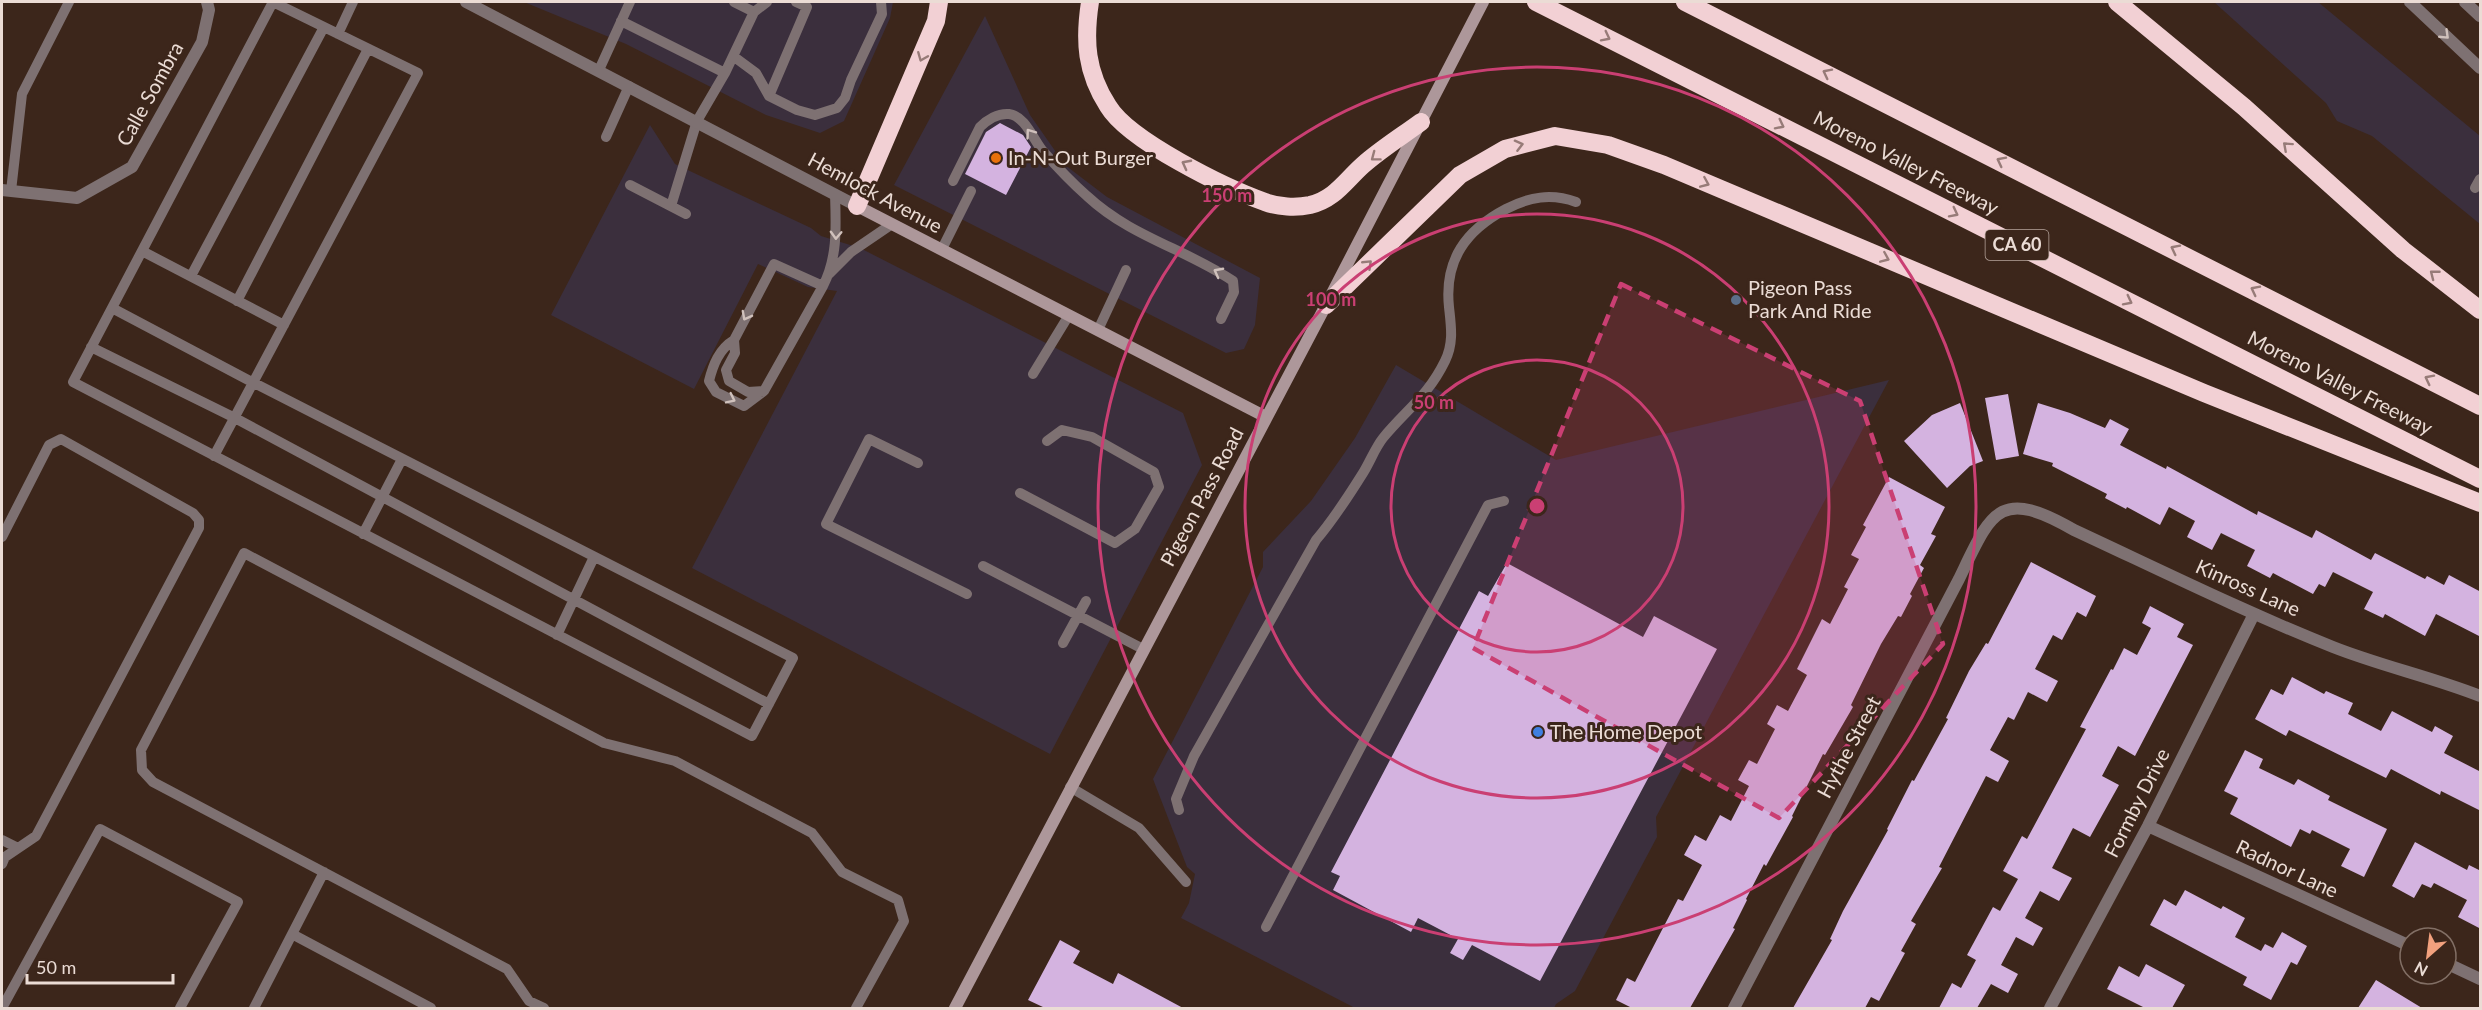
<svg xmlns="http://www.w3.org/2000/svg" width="2482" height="1010" viewBox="0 0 2482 1010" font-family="Lato,sans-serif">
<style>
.commercial{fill:#3b2f3d}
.building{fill:#d4b3e0}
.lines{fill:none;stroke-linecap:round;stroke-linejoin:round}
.service{stroke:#7e7172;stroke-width:10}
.minor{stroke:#7e7172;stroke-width:12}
.tertiary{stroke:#7e7172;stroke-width:12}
.secondary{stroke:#ad979a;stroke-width:12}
.motorway{stroke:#f2d0d4;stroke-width:18}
.oneway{stroke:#d0c1bc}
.oneway2{stroke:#977b78}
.marked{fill:#ca3f73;fill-opacity:0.2;stroke:#ca3f73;stroke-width:4.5;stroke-dasharray:12 8;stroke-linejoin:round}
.ring{fill:none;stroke:#ca3f73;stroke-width:3}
.food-dot{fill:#e8710a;stroke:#3c261b;stroke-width:2}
.service-dot{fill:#5c6f8a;stroke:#3c261b;stroke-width:2}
.shop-dot{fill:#3f7fe0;stroke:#3c261b;stroke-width:2}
.labels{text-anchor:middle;stroke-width:6;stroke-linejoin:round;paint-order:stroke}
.shield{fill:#3c261b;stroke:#b6a59d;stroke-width:1.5}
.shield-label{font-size:18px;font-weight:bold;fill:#ebdcd5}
.street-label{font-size:20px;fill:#ebdcd5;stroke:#3c261b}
.poi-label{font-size:20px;fill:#ebdcd5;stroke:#3c261b;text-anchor:start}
.centre{fill:#ca3f73;stroke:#3c261b;stroke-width:3}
.ring-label{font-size:18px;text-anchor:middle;font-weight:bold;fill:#ca3f73;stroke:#3c261b;stroke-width:6;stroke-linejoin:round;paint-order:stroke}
</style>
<rect width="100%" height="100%" fill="#3c261b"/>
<path class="commercial" d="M524,2H893L890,18L844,121L820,133L766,115L626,44Z
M2214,2H2318L2480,136V224L2372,136L2337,121L2326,103Z
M985,16L1030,115L1065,165L1107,197L1260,278L1255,325L1244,349L1226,353L894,185Z
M650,125L675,164L811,228L821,236L860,248L1183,413L1202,465L1050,754L692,568L837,291L808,287L758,264L694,389L551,315Z
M1396,365L1556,460L1889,380L1656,817L1657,837L1575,991L1556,1004L1554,1008H1355L1181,918L1189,903L1195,874L1187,867L1153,779L1263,567V552L1311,501L1355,438Z"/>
<path class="building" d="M1000,123L1023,135L1031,147L1006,195L965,174L986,132Z
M2008,394L2019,456L1996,460L1985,398Z
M1960,403L1983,461L1970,466L1947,488L1904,441L1932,415Z
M2038,403L2070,413L2105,428L2110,419L2129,429L2120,445L2166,469L2167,466L2257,515L2258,511L2312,538L2316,530L2371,560L2375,553L2425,579L2427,576L2444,585L2449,575L2481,592V637L2436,614L2425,636L2385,614L2383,618L2364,609L2373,592L2333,572L2325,587L2319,584L2313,594L2273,573L2270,578L2247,566L2255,550L2221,533L2212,550L2187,537L2195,521L2169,507L2160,525L2127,507L2126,509L2105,498L2107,494L2052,466L2053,463L2023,454Z
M1889,477L1945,507L1931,534L1936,536L1920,565L1924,568L1910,594L1912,596L1901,617L1898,616L1881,644L1851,705L1853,707L1825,755L1823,754L1792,816L1793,817L1766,866L1764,864L1746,899L1747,900L1733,928L1735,929L1690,1008H1632L1616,1000L1627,978L1635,982L1678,899L1683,901L1702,865L1684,855L1695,835L1706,841L1720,815L1731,821L1749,786L1738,780L1749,760L1757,764L1775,729L1767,724L1777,705L1788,711L1807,675L1797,669L1822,619L1830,624L1848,589L1844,587L1859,559L1851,555L1866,527L1863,525Z
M2031,562L2096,596L2086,617L2077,612L2062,640L2053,635L2035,669L2058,681L2047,702L2028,692L2014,720L2008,717L1990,750L2009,761L1998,782L1986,776L1939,867L1942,868L1911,921L1916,924L1901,951L1905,953L1879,1001L1871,997L1865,1008H1793L1832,940L1830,939L1843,911L1888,830L1887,829L1912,780L1914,781L1948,719L1946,718L1969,671L1986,643L1988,644Z
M1507,563L1643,637L1654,616L1717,649L1540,981L1472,945L1463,960L1450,953L1458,939L1418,918L1411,932L1333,890L1340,876L1331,872L1479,591L1488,596Z
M2150,606L2184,624L2177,637L2193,645L2135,756L2118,746L2102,776L2119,785L2090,837L2073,828L2052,868L2072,878L2059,901L2040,891L2025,918L2043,928L2033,946L2016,937L2001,965L2018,974L2008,993L1991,984L1977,1008H1939L1952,983L1961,988L1976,960L1967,955L1993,907L2000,911L2018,879L2003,871L2022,836L2027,839L2086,729L2080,727L2111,669L2113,670L2124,648L2137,655L2151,628L2142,623Z
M2292,677L2324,694L2326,691L2353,703L2348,714L2381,731L2392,711L2432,732L2435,726L2453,736L2444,753L2481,772V811L2441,791L2440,795L2391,769L2386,778L2289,730L2286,736L2255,719L2271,689L2283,695Z
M2245,750L2263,759L2259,768L2294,785L2298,779L2330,796L2328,800L2387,829L2364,877L2341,866L2350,849L2312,830L2310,834L2300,829L2291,847L2230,814L2238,798L2224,791Z
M2415,842L2467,870L2469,865L2481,871V929L2458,917L2467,900L2434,883L2431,888L2422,884L2414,898L2392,886Z
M2185,890L2221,909L2223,906L2245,918L2235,937L2261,951L2265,944L2273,948L2282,932L2307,946L2297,965L2291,962L2271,1000L2243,985L2247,977L2150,925L2164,899L2176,906Z
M1060,940L1080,951L1073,963L1113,984L1118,973L1183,1008H1045L1028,1000Z
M2146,964L2185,985L2172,1008H2145L2107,989L2119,966L2139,977Z
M2376,980L2422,1008H2358Z"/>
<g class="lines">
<path class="service" d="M734,2L754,12
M621,21L725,73
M338,34L353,2
M733,56L756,73L769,96L797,110L815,115L837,108L845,98L851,80L882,14L881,2
M599,70L630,2
M769,96L807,7L796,2
M606,137L629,86
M953,181L980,127C987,120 998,113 1009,114C1025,116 1033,139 1042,150C1056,166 1071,182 1087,196C1131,237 1186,249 1233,281L1234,292L1221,319
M630,185L686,214
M2475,188L2480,179
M11,191L22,94L69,2
M671,206L697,121L725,73L754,12L767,2
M942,249L971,191
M142,251L284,325
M829,274L851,252L892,224
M191,276L324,27
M823,286L764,391L748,392L729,381L726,370L735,353L734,340L774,264L823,286C838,257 836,226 835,194
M237,301L368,49
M112,308L254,383L793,658L752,736L73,382C140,256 206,129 273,2L418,73L214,456
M1098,330L1126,270
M734,340C719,349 713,365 709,381L716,392L744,406L764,391
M91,347L235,418L769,704
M1033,374L1069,315
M918,463L869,439L826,524L967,594
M1020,493L1115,543L1135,529L1159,487L1154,472L1092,437L1062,430L1047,441
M363,534L402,459
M2,537L49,445L61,439L193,513L199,520V528L36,836L5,857L2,864
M983,566L1143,649
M557,635L594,557
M1063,643L1086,601
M1070,787L1139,828L1186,882
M1179,810L1176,799L1194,756L1316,540C1334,519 1348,497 1363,473C1370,462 1375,448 1383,438C1407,409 1428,396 1445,361C1454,343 1451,326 1449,307C1444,260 1466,230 1506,209C1529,197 1551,193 1576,202
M2,840L18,848
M1266,927L1488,505L1504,501
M292,934L431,1008
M2,1008L100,829L238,902L180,1008
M254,1008L324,872
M544,1008L529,1001L507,969L153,782L142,770L141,750L244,553L604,743L675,761L812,833L842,872L898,900L904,921L856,1008"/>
<path class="minor" d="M2,190L77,198L132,167L202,42L209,10L207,2
M2148,826L2410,946
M2446,963L2480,979
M1734,1008L1959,579C1991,513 1998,486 2074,530C2160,570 2245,612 2333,647C2381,666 2432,677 2480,696
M2050,1008L2148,826L2254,614"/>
<path class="tertiary" d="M466,2L857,206
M2410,2L2480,68
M2465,2L2480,16"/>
<path class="secondary" d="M857,206L1266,417
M955,1008L1326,305L1483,2"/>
<path class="motorway" d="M1090,2C1084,41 1086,72 1108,106C1129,141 1226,188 1265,202C1278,207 1296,208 1310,205C1335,199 1345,181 1363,165C1381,149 1402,136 1421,122
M1536,2L2480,479
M1685,2L2480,406
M2117,2L2244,107L2403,250L2480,310
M857,206L936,21L939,2
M1326,305L1460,175L1505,149L1555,136L1608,145L1664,165L2204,393L2480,503"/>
</g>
<defs><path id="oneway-chevron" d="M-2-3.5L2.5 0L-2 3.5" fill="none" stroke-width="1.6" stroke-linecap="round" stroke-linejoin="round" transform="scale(1.5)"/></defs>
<g class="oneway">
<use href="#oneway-chevron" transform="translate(2445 35) rotate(44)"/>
<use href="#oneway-chevron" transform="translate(1030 133) rotate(-126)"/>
<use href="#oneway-chevron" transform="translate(836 235) rotate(92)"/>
<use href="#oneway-chevron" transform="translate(1218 272) rotate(-152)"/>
<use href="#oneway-chevron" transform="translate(746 316) rotate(118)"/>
<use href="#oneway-chevron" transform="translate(731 399) rotate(26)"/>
</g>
<g class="oneway2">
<use href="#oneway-chevron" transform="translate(1606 37) rotate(27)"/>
<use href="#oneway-chevron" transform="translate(922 57) rotate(112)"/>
<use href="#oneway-chevron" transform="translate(1827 73) rotate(-153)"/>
<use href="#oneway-chevron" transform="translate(1780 125) rotate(27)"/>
<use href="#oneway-chevron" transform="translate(1519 145) rotate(-14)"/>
<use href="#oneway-chevron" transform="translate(2287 146) rotate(-138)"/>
<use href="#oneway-chevron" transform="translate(1375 157) rotate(143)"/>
<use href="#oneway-chevron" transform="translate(2001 161) rotate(-153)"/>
<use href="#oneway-chevron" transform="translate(1186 164) rotate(-152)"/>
<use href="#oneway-chevron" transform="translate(1705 183) rotate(23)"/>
<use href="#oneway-chevron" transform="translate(1954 213) rotate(27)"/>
<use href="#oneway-chevron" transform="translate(2175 249) rotate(-153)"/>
<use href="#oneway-chevron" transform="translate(1885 258) rotate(23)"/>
<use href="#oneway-chevron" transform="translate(1368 264) rotate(-44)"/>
<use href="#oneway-chevron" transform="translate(2434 274) rotate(-142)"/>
<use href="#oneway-chevron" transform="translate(2255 290) rotate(-153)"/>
<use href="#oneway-chevron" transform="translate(2128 301) rotate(27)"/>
<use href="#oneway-chevron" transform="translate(2429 379) rotate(-153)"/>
</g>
<path class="marked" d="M1621,284L1860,401L1943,644L1779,818L1473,648Z"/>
<g class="ring">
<circle cx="1537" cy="506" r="146"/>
<circle cx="1537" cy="506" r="292"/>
<circle cx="1537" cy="506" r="439"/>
</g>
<circle class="food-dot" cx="996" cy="158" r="6"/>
<circle class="service-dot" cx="1736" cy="300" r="6"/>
<circle class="shop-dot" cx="1538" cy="732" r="6"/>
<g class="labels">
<rect class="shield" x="1985.5" y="230" width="63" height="30" rx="4.5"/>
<g class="shield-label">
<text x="2017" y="251">CA 60</text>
</g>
<g class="street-label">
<text transform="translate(150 94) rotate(-61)" y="7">Calle Sombra</text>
<text transform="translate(1906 163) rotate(27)" y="7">Moreno Valley Freeway</text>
<text transform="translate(875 193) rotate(28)" y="7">Hemlock Avenue</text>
<text transform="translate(2340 383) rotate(27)" y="7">Moreno Valley Freeway</text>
<text transform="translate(1202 497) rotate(-62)" y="7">Pigeon Pass Road</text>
<text transform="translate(2248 588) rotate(24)" y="7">Kinross Lane</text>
<text transform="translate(1849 747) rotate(-62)" y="7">Hythe Street</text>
<text transform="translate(2137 803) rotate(-63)" y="7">Formby Drive</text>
<text transform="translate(2287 869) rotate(25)" y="7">Radnor Lane</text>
</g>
<g class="poi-label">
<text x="1008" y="165">In-N-Out Burger</text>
<text x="1748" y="295">Pigeon Pass<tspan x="1748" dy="23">Park And Ride</tspan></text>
<text x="1550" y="739">The Home Depot</text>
</g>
</g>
<circle cx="1537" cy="506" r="9" class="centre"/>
<g class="ring-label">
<text x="1227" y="202">150 m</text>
<text x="1331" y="306">100 m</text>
<text x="1434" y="409">50 m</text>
</g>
<rect width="2482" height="1010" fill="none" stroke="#ebdcd5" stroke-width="6"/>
<g transform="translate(2428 956) rotate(208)"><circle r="28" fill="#3c261b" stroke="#826f65" stroke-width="1.5"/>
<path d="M0-4.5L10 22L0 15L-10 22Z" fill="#f2a17e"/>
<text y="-9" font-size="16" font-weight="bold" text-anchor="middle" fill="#ebdcd5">N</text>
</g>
<path d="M27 974v9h146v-9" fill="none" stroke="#ebdcd5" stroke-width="3"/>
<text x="36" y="974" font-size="18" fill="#ebdcd5" stroke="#3c261b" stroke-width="4.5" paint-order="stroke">50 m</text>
</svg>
